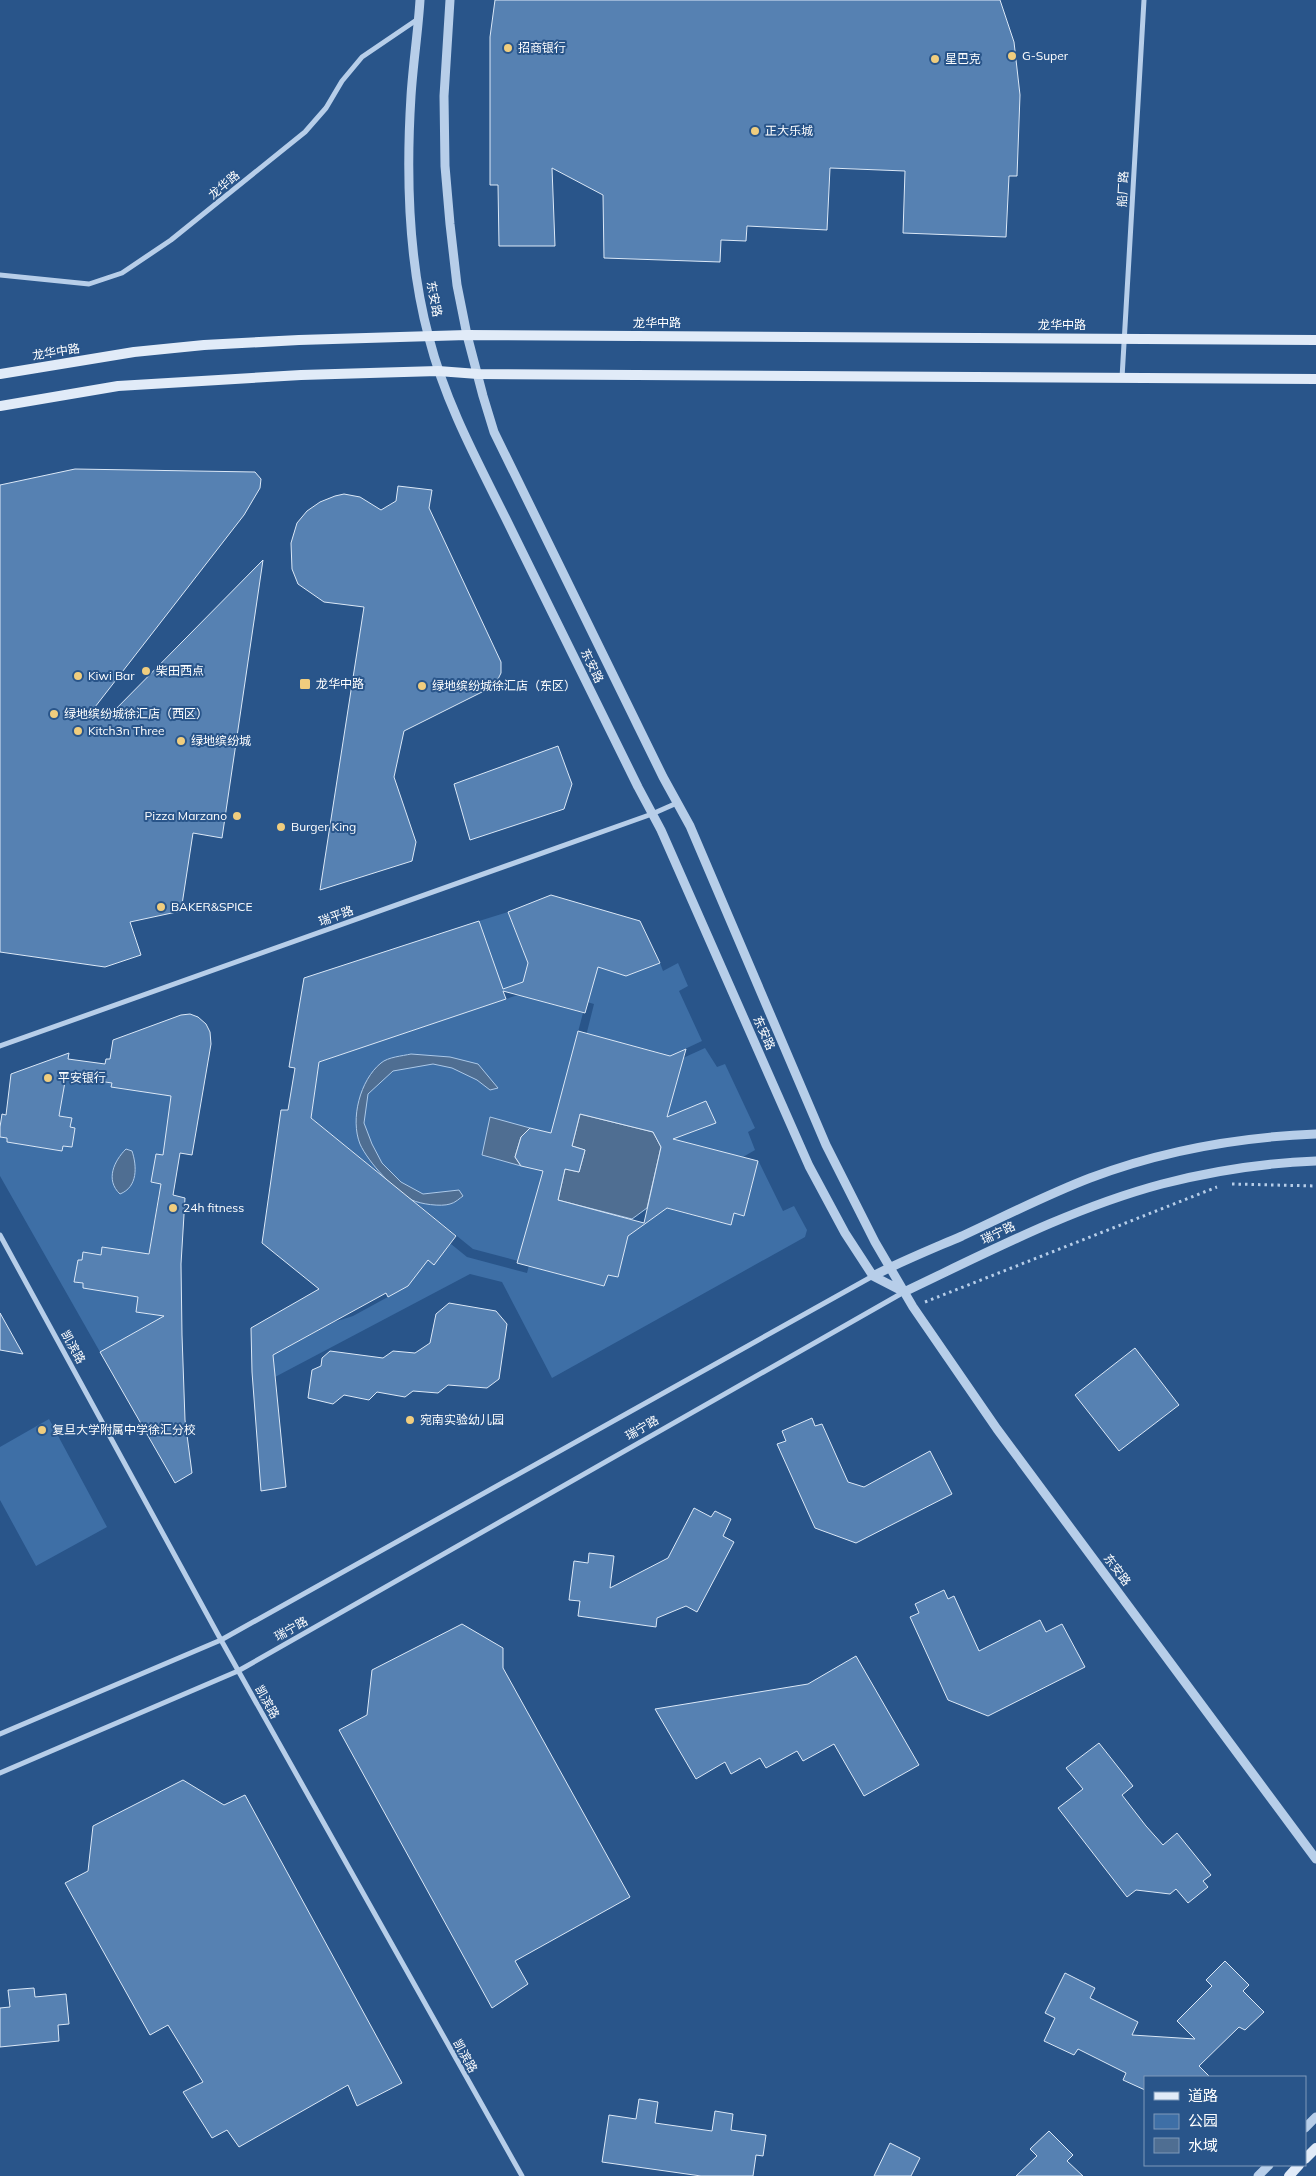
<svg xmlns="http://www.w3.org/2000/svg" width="1316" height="2176" viewBox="0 0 1316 2176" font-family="Mulish,'Noto Sans SC',sans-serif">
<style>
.green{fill:#3e6fa6}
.water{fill:#4f6e92;stroke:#acc9e9}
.building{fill:#5681b2;stroke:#dbe8f7;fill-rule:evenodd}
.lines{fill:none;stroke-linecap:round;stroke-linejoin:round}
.path{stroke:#b7cee9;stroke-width:3;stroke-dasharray:2.5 4;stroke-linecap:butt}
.minor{stroke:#b7cee9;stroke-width:5}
.tertiary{stroke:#b7cee9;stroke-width:9}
.secondary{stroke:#e1ebf8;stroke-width:10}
.poi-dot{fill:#f0cd7e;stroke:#29558a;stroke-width:2}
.labels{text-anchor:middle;stroke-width:4;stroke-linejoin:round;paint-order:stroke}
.poi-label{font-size:12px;fill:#fff;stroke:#29558a;text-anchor:start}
.street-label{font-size:12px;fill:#fff;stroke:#29558a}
</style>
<rect width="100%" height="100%" fill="#29558a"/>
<path class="green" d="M508,912L523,951L530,953L549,991L519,983L474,999L497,973L479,921Z
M660,963L663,971L678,963L688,986L679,991L702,1041L672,1055L670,1067L661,1053L596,1036L584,1044L594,1004L570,997L598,967L626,976Z
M518,995L583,1013L558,1108L566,1137L530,1128L521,1137L515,1157L553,1173L518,1261L473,1249L311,1118L319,1062Z
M705,1048L717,1067L725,1064L755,1128L748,1132L755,1150L743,1157L673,1139L716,1123L706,1102L667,1117L683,1058Z
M66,1076L112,1083L111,1087L166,1095L172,1091L164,1150L180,1153L179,1157L156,1154L151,1182L175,1186L172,1195L159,1193L147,1264L126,1251L102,1247L101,1255L83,1252L82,1260H78L75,1282L83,1283V1288L138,1297L136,1312L182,1319L148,1325L100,1352L0,1176V1137L7,1138V1142L62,1151L63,1146L72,1147L75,1128L70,1127L71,1118L59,1116Z
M758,1160L783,1211L794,1206L807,1230L805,1237L552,1378L502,1282L470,1274L275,1377L273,1355L334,1322L353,1316L408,1286L428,1260L434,1265L435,1231L467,1257L527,1273L539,1226L541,1260L539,1269L604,1286L608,1275L618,1277L626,1242L617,1240L544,1206L637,1230L665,1208L730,1225L734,1213L744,1216L753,1182L746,1165Z
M49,1419L107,1527L36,1566L0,1500V1447Z"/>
<path class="water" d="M411,1054L450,1057L478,1064L498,1088L490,1090L477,1080L452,1068L433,1064L393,1071L368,1094L364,1123L372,1144L382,1163L401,1182L423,1194L459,1190L463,1196C460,1198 455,1203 450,1204C441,1207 420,1204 412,1200C395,1191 368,1162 360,1144C350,1119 360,1080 381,1063C388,1057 402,1056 411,1054Z
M580,1114L653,1132L661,1147L647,1208L632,1219L558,1200L565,1169L579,1172L585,1150L572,1146Z
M490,1117L530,1128L521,1137L515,1157L521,1166L482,1155Z
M126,1149L132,1151C137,1166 138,1187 120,1194C105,1180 114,1161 126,1149Z"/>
<path class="building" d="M495,0H1000L1014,42L1020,95L1017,176H1009L1006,237L903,233L905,171L830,168L827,230L747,226L746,241L721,240L720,262L604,258L603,195L552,168L555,246H499L498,185H490V37Z
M75,469L255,472L261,479L260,488L244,515L95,707L107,718L263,560L222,838L193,833L181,911L130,922L141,955L105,967L0,952V485Z
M398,486L432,490L429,508L501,662V673L496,683L488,689L404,731L394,777L416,842L412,861L320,890L364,607L324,602L298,584L292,569L291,543L297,523L307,511L320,502L335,496L344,494L360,497L381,510L396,501Z
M558,746L572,784L564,809L470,840L454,784Z
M551,895L640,921L660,963L626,976L598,967L585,1013L503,991L506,999L319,1062L311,1118L456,1236L434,1265L428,1260L408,1286L388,1297L386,1293L273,1355L286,1487L261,1491L252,1372L251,1328L319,1289L262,1243L281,1110H288L295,1068L289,1067L304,978L479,921L503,989L523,982L528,963L508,912Z
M190,1014L198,1017L206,1024L210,1032L211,1044L192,1155L180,1153L173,1195L185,1198L181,1264L182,1335L185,1420L192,1473L175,1483L100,1352L164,1316L136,1312L138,1297L83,1288V1283L74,1282L78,1260H82L83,1252L101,1255L102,1247L149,1254L161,1184L151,1182L156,1154L163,1155L171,1096L111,1087L112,1083L66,1076L59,1116L72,1118L70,1127L75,1128L72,1147L63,1146L62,1151L7,1142V1138L0,1137V1127L2,1114L6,1115L11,1074L69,1053L68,1059L105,1064L106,1059H110L113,1040L181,1015Z
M578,1031L670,1056L686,1049L667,1117L706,1101L716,1123L673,1139L758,1161L744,1216L734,1213L731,1225L667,1208L628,1236L618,1277L608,1275L604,1286L517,1263L543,1171L521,1166L515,1157L521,1137L530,1128L551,1133ZM580,1114L653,1132L661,1147L644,1223L558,1200L565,1169L579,1172L585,1150L572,1146Z
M449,1303L496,1311L507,1324L499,1379L487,1388L448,1385L438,1393L413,1391L405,1397L377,1392L369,1400L344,1395L333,1404L308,1398L312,1370L321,1366L322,1358L330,1351L383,1358L393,1351L415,1353L430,1343L436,1314Z
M0,1313L23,1354L0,1350Z
M1135,1348L1179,1405L1119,1451L1075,1395Z
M812,1418L815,1426L822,1424L848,1482L864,1487L930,1451L952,1494L856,1543L815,1528L777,1444L786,1441L782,1431Z
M694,1508L711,1517L715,1511L731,1519L723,1536L734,1542L697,1612L686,1606L657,1618L656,1627L578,1616L580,1601L569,1600L574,1561L588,1563L589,1553L614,1556L610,1588L668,1558Z
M944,1590L948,1599L954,1596L979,1651L1040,1620L1046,1632L1062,1624L1085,1667L988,1716L948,1700L910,1617L919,1613L915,1604Z
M462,1624L503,1648V1668L630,1897L515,1961L528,1984L492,2008L339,1730L367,1715L372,1670Z
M856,1656L919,1765L864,1796L834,1744L803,1761L797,1751L766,1768L760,1758L731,1774L725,1762L696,1779L655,1709L808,1684Z
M1099,1743L1133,1786L1122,1795L1146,1826L1163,1845L1177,1833L1211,1875L1203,1881L1208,1887L1188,1903L1176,1889L1170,1894L1136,1890L1127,1897L1058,1808L1083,1789L1066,1768Z
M183,1780L224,1805L245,1795L402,2083L357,2106L348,2085L239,2147L227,2130L212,2138L183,2092L203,2082L168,2025L150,2035L65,1883L88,1871L93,1826Z
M1225,1961L1249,1985L1243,1991L1264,2012L1245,2030L1239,2027L1199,2066L1210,2077H1145V2090L1123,2080L1126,2073L1078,2049L1074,2055L1044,2041L1055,2018L1045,2013L1065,1973L1095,1988L1090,1998L1138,2022L1132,2035L1195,2039L1177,2021L1212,1986L1206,1980Z
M34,1988L35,1997L66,1994L69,2024L58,2025L59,2041L0,2047V2008L10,2007L8,1990Z
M639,2099L658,2102L655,2123L712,2131L715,2111L733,2114L731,2130L766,2135L763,2156L756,2155L753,2176H701L602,2162L609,2115L636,2119Z
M1049,2131L1073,2155L1067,2161L1083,2176H1016L1037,2156L1030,2149Z
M890,2143L920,2158L911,2176H874Z"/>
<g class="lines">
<path class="path" d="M1232,1184L1316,1186
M925,1302L1217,1187"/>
<path class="minor" d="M0,275L89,284L122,273L171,240L305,132L326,108L342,81L362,57L418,19
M1122,378L1144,0
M0,1046L652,814L677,803
M0,1235L221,1640L522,2176
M0,1734L221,1640L873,1276
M0,1773L238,1671L904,1292"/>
<path class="tertiary" d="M420,0C418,32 413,64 411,96C406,176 408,261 429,338C446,405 480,466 510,527C553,614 595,701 638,787L661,830L809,1166L845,1233L873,1276L904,1292
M450,0L444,96L445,166L450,224L457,285L467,335L483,396L494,432L663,777L690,826L826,1145L875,1242L913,1307L997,1429L1316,1859
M873,1276C902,1261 932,1249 962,1236C1005,1216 1046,1195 1090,1178C1161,1151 1241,1137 1316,1134
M904,1292C988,1252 1072,1208 1162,1184C1212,1171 1265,1163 1316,1161
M1305,2128L1316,2117
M1258,2176L1269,2165"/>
<path class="secondary" d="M0,374L134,352L204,345L299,340L467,335L1316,340
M0,406L118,386L301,375L438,371L478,374L1316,379
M1305,2159L1316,2148
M1289,2176L1299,2165"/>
</g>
<g class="poi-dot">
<circle cx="508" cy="48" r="5"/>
<circle cx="1012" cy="56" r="5"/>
<circle cx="935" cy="59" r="5"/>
<circle cx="755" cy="131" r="5"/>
<circle cx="146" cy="671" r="5"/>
<circle cx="78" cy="676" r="5"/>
<rect x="299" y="678" width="12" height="12" rx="2.5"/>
<circle cx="422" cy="686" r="5"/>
<circle cx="54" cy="714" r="5"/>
<circle cx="78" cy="731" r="5"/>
<circle cx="181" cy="741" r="5"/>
<circle cx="237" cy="816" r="5"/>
<circle cx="281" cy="827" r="5"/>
<circle cx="161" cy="907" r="5"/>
<circle cx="48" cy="1078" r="5"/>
<circle cx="173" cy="1208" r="5"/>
<circle cx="410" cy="1420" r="5"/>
<circle cx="42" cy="1430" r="5"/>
</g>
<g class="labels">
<g class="poi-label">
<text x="518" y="52">招商银行</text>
<text x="1022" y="60">G-Super</text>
<text x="945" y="63">星巴克</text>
<text x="765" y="135">正大乐城</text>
<text x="156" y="675">柴田西点</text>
<text x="88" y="680">Kiwi Bar</text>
<text x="316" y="688">龙华中路</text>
<text x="432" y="690">绿地缤纷城徐汇店（东区）</text>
<text x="64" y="718">绿地缤纷城徐汇店（西区）</text>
<text x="88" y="735">Kitch3n Three</text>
<text x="191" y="745">绿地缤纷城</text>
<text x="227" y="820" text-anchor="end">Pizza Marzano</text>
<text x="291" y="831">Burger King</text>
<text x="171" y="911">BAKER&amp;SPICE</text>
<text x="58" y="1082">平安银行</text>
<text x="183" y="1212">24h fitness</text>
<text x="420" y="1424">宛南实验幼儿园</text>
<text x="52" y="1434">复旦大学附属中学徐汇分校</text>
</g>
<g class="street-label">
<text transform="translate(224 185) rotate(-40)" y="4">龙华路</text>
<text transform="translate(1123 189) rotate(-87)" y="4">船厂路</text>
<text transform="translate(434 299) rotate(79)" y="4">东安路</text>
<text x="657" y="327">龙华中路</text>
<text x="1062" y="329">龙华中路</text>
<text transform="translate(56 352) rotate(-9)" y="4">龙华中路</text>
<text transform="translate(592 666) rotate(64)" y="4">东安路</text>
<text transform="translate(336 916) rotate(-20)" y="4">瑞平路</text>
<text transform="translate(764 1033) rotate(66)" y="4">东安路</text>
<text transform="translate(998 1233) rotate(-25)" y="4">瑞宁路</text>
<text transform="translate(73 1347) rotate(61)" y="4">凯滨路</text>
<text transform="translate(642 1428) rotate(-30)" y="4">瑞宁路</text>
<text transform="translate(1117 1570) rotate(53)" y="4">东安路</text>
<text transform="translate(291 1629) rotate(-29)" y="4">瑞宁路</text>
<text transform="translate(267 1702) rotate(61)" y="4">凯滨路</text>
<text transform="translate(465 2056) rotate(61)" y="4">凯滨路</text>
</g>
</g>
<rect x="1144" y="2076" width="162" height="90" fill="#29558a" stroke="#7f99b9"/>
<rect x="1154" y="2092" width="25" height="8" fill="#e1ebf8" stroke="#7f99b9"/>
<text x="1188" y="2101" font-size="15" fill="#ffffff">道路</text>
<rect x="1154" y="2114" width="25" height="15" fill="#3e6fa6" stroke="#7f99b9"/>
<text x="1188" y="2126" font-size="15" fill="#ffffff">公园</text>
<rect x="1154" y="2138" width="25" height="15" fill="#4f6e92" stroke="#7f99b9"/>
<text x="1188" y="2151" font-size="15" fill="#ffffff">水域</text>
</svg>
